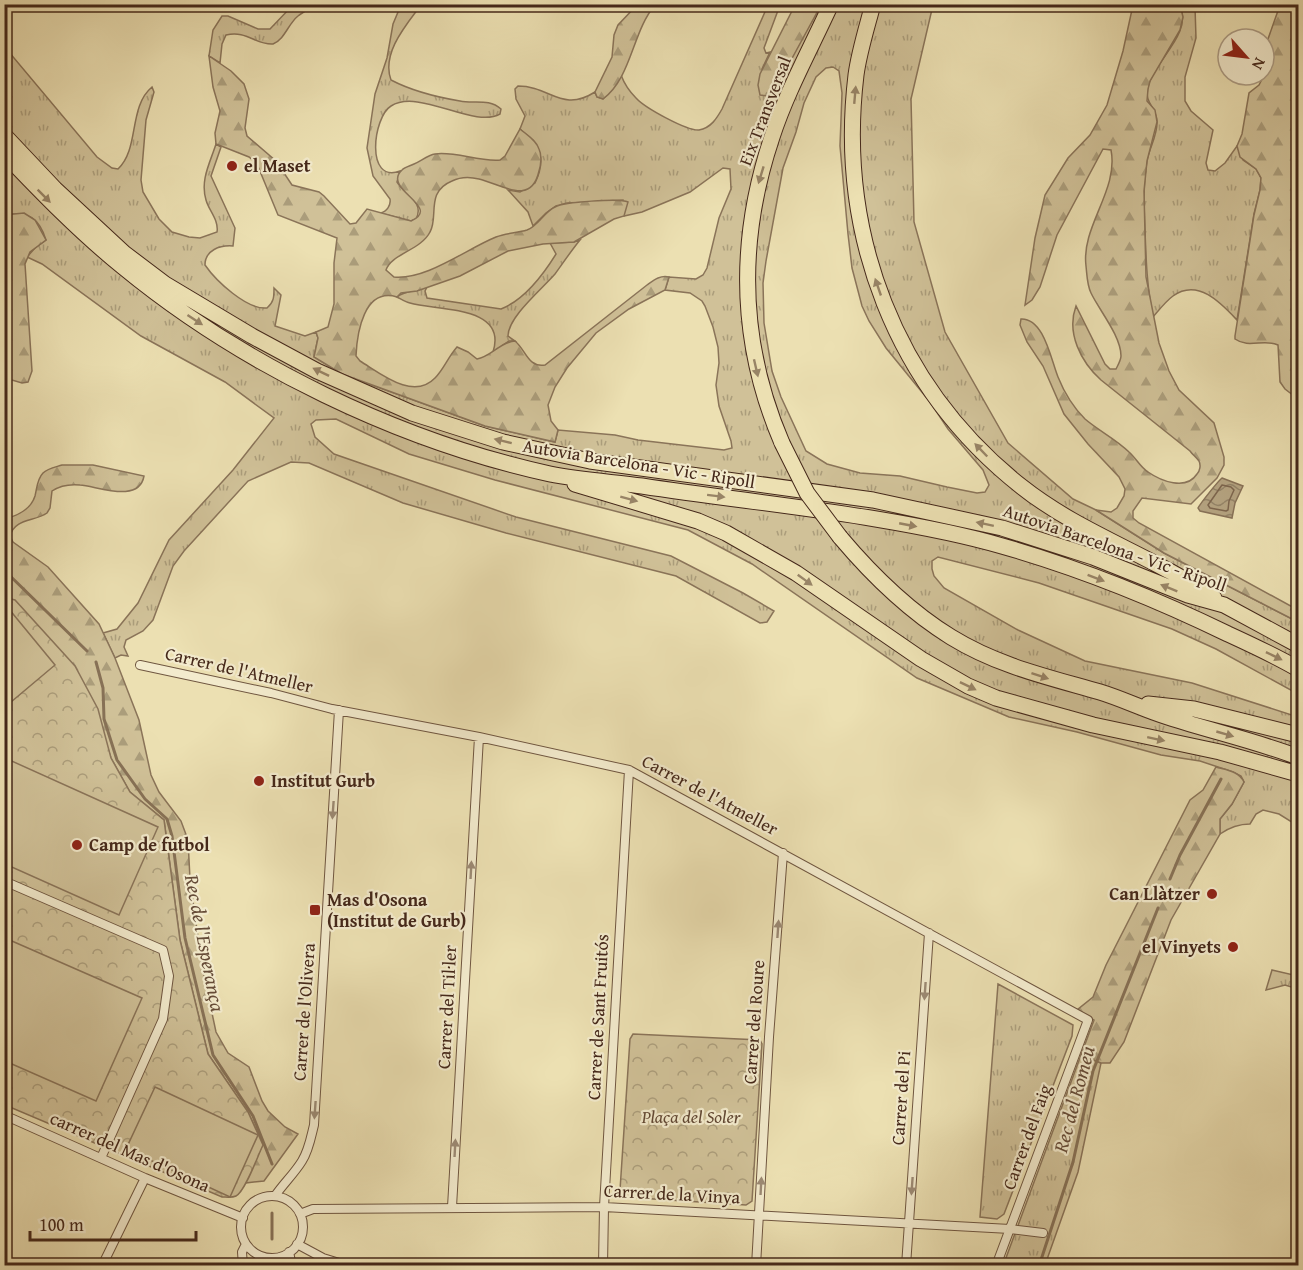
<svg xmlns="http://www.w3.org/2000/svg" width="1303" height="1270" viewBox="0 0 1303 1270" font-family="'Gentium Book Plus',serif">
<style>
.grass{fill:url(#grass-tufts);stroke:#8a7459;stroke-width:1.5;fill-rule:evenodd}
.forest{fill:url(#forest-firs);stroke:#8a7459;stroke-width:1.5}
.park{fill:url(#park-crowns);stroke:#8a7459;stroke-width:1.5}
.garden{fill:#d0c198;stroke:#8a7459;stroke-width:1.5}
.water{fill:url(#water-waves);stroke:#877156;stroke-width:1.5}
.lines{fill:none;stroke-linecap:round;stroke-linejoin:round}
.shore{stroke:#7c644c;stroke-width:1.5}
.stream{stroke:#877156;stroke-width:3}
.minor-casing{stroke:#6f5640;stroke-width:10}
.motorway-casing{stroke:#45281a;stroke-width:17}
.minor{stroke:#f3ebcd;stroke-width:8}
.motorway{stroke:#ece0b2;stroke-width:15}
.motorway-bridge-casing{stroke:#45281a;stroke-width:17;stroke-linecap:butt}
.motorway-bridge{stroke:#ece0b2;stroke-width:15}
.oneway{fill:#988466}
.oneway2{fill:#9c8a74}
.poi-dot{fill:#8f2418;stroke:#f3ebcd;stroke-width:2}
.labels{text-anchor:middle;stroke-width:4.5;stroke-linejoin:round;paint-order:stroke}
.street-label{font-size:18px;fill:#45281a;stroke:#f3ebcd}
.poi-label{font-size:18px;font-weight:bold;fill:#45281a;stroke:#f3ebcd;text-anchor:start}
.park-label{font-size:18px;font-style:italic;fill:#614733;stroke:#f3ebcd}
.water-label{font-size:20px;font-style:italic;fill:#664c38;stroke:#f3ebcd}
</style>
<defs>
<pattern id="grass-tufts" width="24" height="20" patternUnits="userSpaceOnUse" patternTransform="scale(1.5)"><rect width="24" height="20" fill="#d0c198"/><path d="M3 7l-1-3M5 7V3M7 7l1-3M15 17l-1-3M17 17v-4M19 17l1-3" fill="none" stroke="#ab9d7b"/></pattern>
<pattern id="forest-firs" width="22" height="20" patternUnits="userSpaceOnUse" patternTransform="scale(1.5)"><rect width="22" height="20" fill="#d0c198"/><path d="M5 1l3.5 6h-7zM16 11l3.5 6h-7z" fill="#ab9d7b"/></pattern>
<pattern id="park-crowns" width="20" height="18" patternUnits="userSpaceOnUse" patternTransform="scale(1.5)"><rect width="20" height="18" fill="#d0c198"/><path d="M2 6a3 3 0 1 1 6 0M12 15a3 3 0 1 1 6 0" fill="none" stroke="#ab9d7b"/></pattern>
<pattern id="water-waves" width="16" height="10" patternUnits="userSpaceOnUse" patternTransform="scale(1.5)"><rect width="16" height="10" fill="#b3a17e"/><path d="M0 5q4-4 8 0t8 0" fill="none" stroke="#938366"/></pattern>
</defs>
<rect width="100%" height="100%" fill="#ece0b2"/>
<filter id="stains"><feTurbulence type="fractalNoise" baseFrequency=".00333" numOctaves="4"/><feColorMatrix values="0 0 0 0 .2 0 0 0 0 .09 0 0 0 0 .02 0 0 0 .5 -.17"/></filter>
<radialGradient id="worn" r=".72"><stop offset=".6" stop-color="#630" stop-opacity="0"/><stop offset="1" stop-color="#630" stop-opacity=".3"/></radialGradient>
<path class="grass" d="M296,5H330C319,7 307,8 298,16C288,24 285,39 273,44C255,45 247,30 226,35L222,44L220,63L209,56L213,30L222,16H228L258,29H270L290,8Z
M401,5H421C407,24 381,53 391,80C412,91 436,97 460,101C474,104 489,98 501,109L500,114C474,129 419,88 391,106C373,117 365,184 400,171L397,182C405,195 425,202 416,219L411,221L380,213C387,212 391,205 390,199L373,176L367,148L375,94L387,58L393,24Z
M768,5H780L764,48L766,53L770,52L762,69L771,93L821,5H933L911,99L914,222L945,332L1008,443L1073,499L1096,510L1164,553L1298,622V694L1216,649L1172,629L1039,583L938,557L932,561V569L934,576L944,588L1018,630L1085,661L1192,683L1298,717V826L1279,814L1263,810L1256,814L1250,824C1238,824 1230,827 1220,834V819L1232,804L1244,782L1241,776L1233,772L1200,761L1161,755L1077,732L1009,717L917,678L752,564L688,530L495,480L409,454L336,419L316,420L311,424L315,437L334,454L516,517L671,556L743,593L774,611L767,622L760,623L676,576L506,533L403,503L309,463L291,462L248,481L184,551L173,566L153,620L143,631L126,640L124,647L128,656L121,655L115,658L103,633L117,629L138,603L169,540L233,470L274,418L225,382L141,336L42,264L27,257L35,248L46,240C39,218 28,211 6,215L5,212L4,46L97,157L112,168L118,169C140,148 128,107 152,87L154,92L146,120L141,180L143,192L159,219L172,232L189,237L200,238L217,232C219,220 209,211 206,200C200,180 210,163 216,144L221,147L211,176L235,228L233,246C220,245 205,250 205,265C216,281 247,310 267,308C274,302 274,297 274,288L281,295L275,326L305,336L316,332L318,338L314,357L342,374L485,426L555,442L558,430L615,435L638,440L724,450L732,448L731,441L719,406L716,385L719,363L718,347L713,327L705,306L702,301L690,293L665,290L669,277L696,279L703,275L707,268L719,218L731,189L730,169L723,168L690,192L642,212L624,216L623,200L567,203L556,206L546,213L533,226L528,212L508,190L520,192L535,183C547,158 540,145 520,129L525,116L516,99L515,89L518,86C550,86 562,113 595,92L597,97L603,99L611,91L621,75C624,83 630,92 636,98C645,108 687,131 699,130C711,128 717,118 722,109ZM833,67L839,71L842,93L840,146L848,234L852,268L862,306L869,321L886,348L930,402L948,429L983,470L989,485L985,492L977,493L947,487L900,476L860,473L827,464L806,451L781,397L772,371L764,323L763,283L766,261L783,168L796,132L804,103L816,77L826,68Z
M1180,5H1193L1195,7L1196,38L1185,77V101L1191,111L1213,130L1206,163L1208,170L1215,171L1225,163L1237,146L1243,160L1256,169L1261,178L1260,190L1254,214L1237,320C1221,303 1198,278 1173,296C1166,301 1159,310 1153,317C1147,288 1146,259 1145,230C1144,207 1143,184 1147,161C1149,148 1158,135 1157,121C1156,106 1144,104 1148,87C1154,60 1193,35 1180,5Z
M580,240C571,251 563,263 555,274C542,289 508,317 508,336L515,341H509L493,352C508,305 437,311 410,303C406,302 401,299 397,297C403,291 419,290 427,287L425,291L427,298L501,309C524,300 543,275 556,254L550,243L574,242Z
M1272,970L1298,976V989L1285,985L1266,990Z
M998,984L1073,1025L1072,1036L1004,1214L997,1219L980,1217Z
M1081,1055L1101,1063L1078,1172L1045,1265L1003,1266Z"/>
<path class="forest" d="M637,5H655C632,32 632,77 603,99L597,97L595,92L612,57L614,35L618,25Z
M795,5H821L778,84L767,96L760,95L758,85L760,74Z
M1133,5H1180L1183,17L1180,30L1150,81L1148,89L1147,101L1155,110L1157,122L1147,161L1144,191L1146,277L1159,343L1169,371L1179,390L1214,423L1224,457V465L1217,478L1191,504L1142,498L1133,511V518L1139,523L1298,610V622L1164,553L1096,510L1111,512L1117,508L1124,496L1125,489L1119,477L1088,444L1064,414L1043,366L1027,342L1020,325L1021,319C1044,318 1051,360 1058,377C1064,392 1073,407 1085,419C1099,431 1116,439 1129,452C1136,458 1140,467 1148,472C1161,481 1186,491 1197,474C1200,471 1201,465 1199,461C1197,458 1192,454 1190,451L1101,380C1081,362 1066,333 1076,306L1105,364L1110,369H1116C1118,365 1121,360 1121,356C1121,336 1099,310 1091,293C1087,285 1087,275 1086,266C1081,226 1119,190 1111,150L1103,149L1057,235L1040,287L1032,300L1025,305L1035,238L1045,195L1068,158L1090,135L1107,105L1123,51Z
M1280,5H1298V399L1285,389L1280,382L1278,345C1264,338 1249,349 1235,339V336L1254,215L1260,190L1261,178L1256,169L1240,157L1237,146L1242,134L1249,93L1259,85L1264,75L1268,39Z
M209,56L231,71L244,84L249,99L245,128L247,136L276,161L292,185L319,192L324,196L350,224L356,223L367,209L411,221C443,207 381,189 402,170C405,167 410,166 414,164C421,161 428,155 435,154C455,151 479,162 500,160L505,156L520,129C527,135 536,140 539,149C542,155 541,165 539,171C531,207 501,184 479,179C471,177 460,177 452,181C425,192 439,217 430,232C421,250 391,254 386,270L394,277C427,280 466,249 496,237C506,233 517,233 527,230C538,226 544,212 555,207C564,202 620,198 628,202L624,216L614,219L574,242L543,244L508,251L460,276L417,291L401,293L397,297C364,287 357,333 356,356L360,361C380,373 413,401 435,378C444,369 448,357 457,347L468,352L477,359C491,357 500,342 515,341C526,350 528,368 545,365L647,285C654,280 660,275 669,277L665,290L629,309L596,333L567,368L555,387L548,405L551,421L558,430L555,442L485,426L342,374L314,357L318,338L316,332L328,327L334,304V263L337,238L278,215L257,164L249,157L216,144L215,133L220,111L213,87Z
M24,213L35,220L46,240L30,252L25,264L32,371L28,382L22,383L5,378L4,215Z
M62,465H93L144,476C139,504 97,486 80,485C70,484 61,485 52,491L50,508L47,513C34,522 15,518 10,536L13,542L48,567L99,624L115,658L139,720L151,775L159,792L181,821L188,840L190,879L202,966L216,1032L228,1053L249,1067L262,1101L268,1111L285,1127L298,1134L264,1181L245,1183L263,1144L248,1112L208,1054L180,940L164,820L130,792L111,758L103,734L7,598L5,599V519C17,516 31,509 35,496C37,488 37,479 43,473C48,468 56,467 62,465Z
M1216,767C1226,770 1239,771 1244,782L1232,804L1220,819V834L1171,920L1124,1042L1110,1063H1101L1081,1055L1094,1020L1077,1010L1093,997L1106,965L1190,800L1203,790Z"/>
<path class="park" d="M7,598L15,600L75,666L98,709L111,758L130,792L164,820L180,940L208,1054L248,1112L263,1145C258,1155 245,1192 236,1196C232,1198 226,1197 222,1197L5,1105L4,599Z
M633,1034L760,1040L762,1044L752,1201L746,1205L623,1197L620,1190L630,1039Z"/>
<path class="garden" d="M4,603L55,665L5,707H4Z
M5,758L158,827L119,915L5,864Z
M5,938L142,998L96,1101L5,1061Z
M155,1087L258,1135L230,1197L126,1149Z"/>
<path class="water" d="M1222,478L1243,486L1235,503L1232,518L1200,511L1198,508C1200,504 1218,481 1222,478Z"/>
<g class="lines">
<path class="shore" d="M1222,485L1231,487L1234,490L1229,501L1228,510L1226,511L1210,508L1208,505Z"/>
<path class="stream" d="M4,570L87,651
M96,662L103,688L104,719L117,760L145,799L167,819L172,836L185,938L213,1055L253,1116L272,1164
M1170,879L1180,855L1221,779
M272,1213V1239
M1039,1266L1073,1162L1093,1071L1158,908"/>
<g class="minor-casing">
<path id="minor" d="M140,665L271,693L332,709L479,737L629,770L1088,1020L996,1266
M4,881L163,950L169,976L163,1019L101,1158
M4,1115L145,1178L243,1218
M275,1196C283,1184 294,1174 302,1161C309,1150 311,1137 314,1125L339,710
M241 1227a31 31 0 1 1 62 0a31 31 0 1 1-62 0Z
M452,1207L479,737
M300,1214L313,1209L604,1207L1010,1229L1043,1233
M297,1244L323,1258L349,1266
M289,1252L292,1266
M102,1266L145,1178
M243,1266L242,1252L246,1244
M603,1266L604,1207L629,770
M756,1266L769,1037L783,853
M906,1266L929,933"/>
</g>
<g class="motorway-casing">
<path id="motorway" d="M873,4C867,27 859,52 856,75C837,234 895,387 1022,487C1080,533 1153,556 1214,598
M4,135L55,189L124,253L165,284L252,336L317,371L412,413L503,442L590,461L873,500L1002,528L1093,557L1188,595L1224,605L1298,645
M4,153C42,193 80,232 123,267C242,365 399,441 550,474C580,480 612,482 642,486C720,498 799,506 876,519C918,526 961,534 1002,546C1079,568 1156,599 1228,634C1252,645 1276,656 1298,669
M782,443C739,343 737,241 772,137C787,91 811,48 831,4
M575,484L698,521L726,533L796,573L921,659L968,686L996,698L1093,725L1220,752L1298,774
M840,537C872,575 909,611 951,637C998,666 1048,677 1100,692C1123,699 1145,710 1168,717C1211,731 1256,741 1298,757
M1148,704L1194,709L1298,735"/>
</g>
<use href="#minor" class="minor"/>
<use href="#motorway" class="motorway"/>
<g class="motorway-bridge-casing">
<path id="motorway-bridge" d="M782,443L807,493L840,537"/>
</g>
<use href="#motorway-bridge" class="motorway-bridge"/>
</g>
<defs><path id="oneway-solid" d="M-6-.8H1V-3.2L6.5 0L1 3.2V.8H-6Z" transform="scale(1.5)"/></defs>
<g class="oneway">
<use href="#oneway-solid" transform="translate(855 95) rotate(-85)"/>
<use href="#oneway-solid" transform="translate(761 175) rotate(107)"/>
<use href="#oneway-solid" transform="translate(44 196) rotate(45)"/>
<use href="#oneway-solid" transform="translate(878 287) rotate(-109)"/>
<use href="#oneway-solid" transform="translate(195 320) rotate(33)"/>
<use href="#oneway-solid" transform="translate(756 368) rotate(77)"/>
<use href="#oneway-solid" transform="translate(321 372) rotate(-154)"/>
<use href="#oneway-solid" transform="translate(503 441) rotate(-166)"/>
<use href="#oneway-solid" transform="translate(981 450) rotate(-134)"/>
<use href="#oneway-solid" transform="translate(716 496) rotate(7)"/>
<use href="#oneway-solid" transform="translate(629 499) rotate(15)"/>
<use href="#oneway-solid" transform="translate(985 524) rotate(-168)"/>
<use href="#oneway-solid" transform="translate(908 525) rotate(11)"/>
<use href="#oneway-solid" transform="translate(1096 578) rotate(21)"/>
<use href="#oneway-solid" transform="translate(805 580) rotate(36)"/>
<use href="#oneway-solid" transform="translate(1169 588) rotate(-158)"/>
<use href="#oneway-solid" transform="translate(1274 656) rotate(26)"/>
<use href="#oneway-solid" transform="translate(1040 676) rotate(18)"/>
<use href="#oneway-solid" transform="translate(968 686) rotate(26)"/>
<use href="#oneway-solid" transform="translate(1225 734) rotate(16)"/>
<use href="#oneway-solid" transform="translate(1156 739) rotate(12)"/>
</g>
<g class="oneway2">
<use href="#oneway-solid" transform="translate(333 810) rotate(94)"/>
<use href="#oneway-solid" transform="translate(471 870) rotate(-87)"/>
<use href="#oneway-solid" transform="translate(778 929) rotate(-86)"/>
<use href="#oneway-solid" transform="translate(925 991) rotate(94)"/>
<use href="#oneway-solid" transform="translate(315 1110) rotate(94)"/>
<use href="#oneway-solid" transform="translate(455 1148) rotate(-87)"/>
<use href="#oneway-solid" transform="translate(761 1186) rotate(-87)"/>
<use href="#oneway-solid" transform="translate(912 1186) rotate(94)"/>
</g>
<g class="poi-dot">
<circle cx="232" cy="166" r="6"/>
<circle cx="259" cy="781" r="6"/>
<circle cx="77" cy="845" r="6"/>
<circle cx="1212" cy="894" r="6"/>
<rect x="309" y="904" width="12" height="12" rx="3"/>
<circle cx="1233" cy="947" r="6"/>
</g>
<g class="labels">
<g class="street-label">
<text transform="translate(765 111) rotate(-69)" y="6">Eix Transversal</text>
<text transform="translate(639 464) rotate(9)" y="6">Autovia Barcelona - Vic - Ripoll</text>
<text transform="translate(1115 548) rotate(19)" y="6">Autovia Barcelona - Vic - Ripoll</text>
<text transform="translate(239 670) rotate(13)" y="6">Carrer de l'Atmeller</text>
<text transform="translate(710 795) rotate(28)" y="6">Carrer de l'Atmeller</text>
<text transform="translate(447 1007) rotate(-87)" y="6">Carrer del Til·ler</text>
<text transform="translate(304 1012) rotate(-86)" y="6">Carrer de l'Olivera</text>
<text transform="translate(598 1017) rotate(-87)" y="6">Carrer de Sant Fruitós</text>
<text transform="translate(754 1022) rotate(-86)" y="6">Carrer del Roure</text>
<text transform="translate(901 1098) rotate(-86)" y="6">Carrer del Pi</text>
<text transform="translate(1027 1137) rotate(-70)" y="6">Carrer del Faig</text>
<text transform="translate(130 1152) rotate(24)" y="6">carrer del Mas d'Osona</text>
<text transform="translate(672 1194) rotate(3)" y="6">Carrer de la Vinya</text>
</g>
<g class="poi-label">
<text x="244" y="172">el Maset</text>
<text x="271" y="787">Institut Gurb</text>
<text x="89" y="851">Camp de futbol</text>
<text x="1200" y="900" text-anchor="end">Can Llàtzer</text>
<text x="327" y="906">Mas d'Osona<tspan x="327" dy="21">(Institut de Gurb)</tspan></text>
<text x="1221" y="953" text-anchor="end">el Vinyets</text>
</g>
<g class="park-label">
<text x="691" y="1123">Plaça del Soler</text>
</g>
<g class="water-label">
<text transform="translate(205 943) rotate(79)" y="7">Rec de l'Esperança</text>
<text transform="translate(1074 1099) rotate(-75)" y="7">Rec del Romeu</text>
</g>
</g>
<rect width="1303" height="1270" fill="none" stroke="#ece0b2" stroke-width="24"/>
<rect x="6" y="6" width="1291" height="1258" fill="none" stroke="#45281a" stroke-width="3"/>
<rect x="12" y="12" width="1279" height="1246" fill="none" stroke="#45281a" stroke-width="1.5"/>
<g transform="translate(1246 57) rotate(118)"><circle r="28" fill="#f3ebcd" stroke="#ad9d85" stroke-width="1.5"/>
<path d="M0-4.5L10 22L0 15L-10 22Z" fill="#8f2418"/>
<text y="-9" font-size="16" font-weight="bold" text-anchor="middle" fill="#45281a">N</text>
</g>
<path d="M30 1231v9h166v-9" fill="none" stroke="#45281a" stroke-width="3"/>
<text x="39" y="1231" font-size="18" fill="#45281a" stroke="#f3ebcd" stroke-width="4.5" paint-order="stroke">100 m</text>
<rect width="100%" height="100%" filter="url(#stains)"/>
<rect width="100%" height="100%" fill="url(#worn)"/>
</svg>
